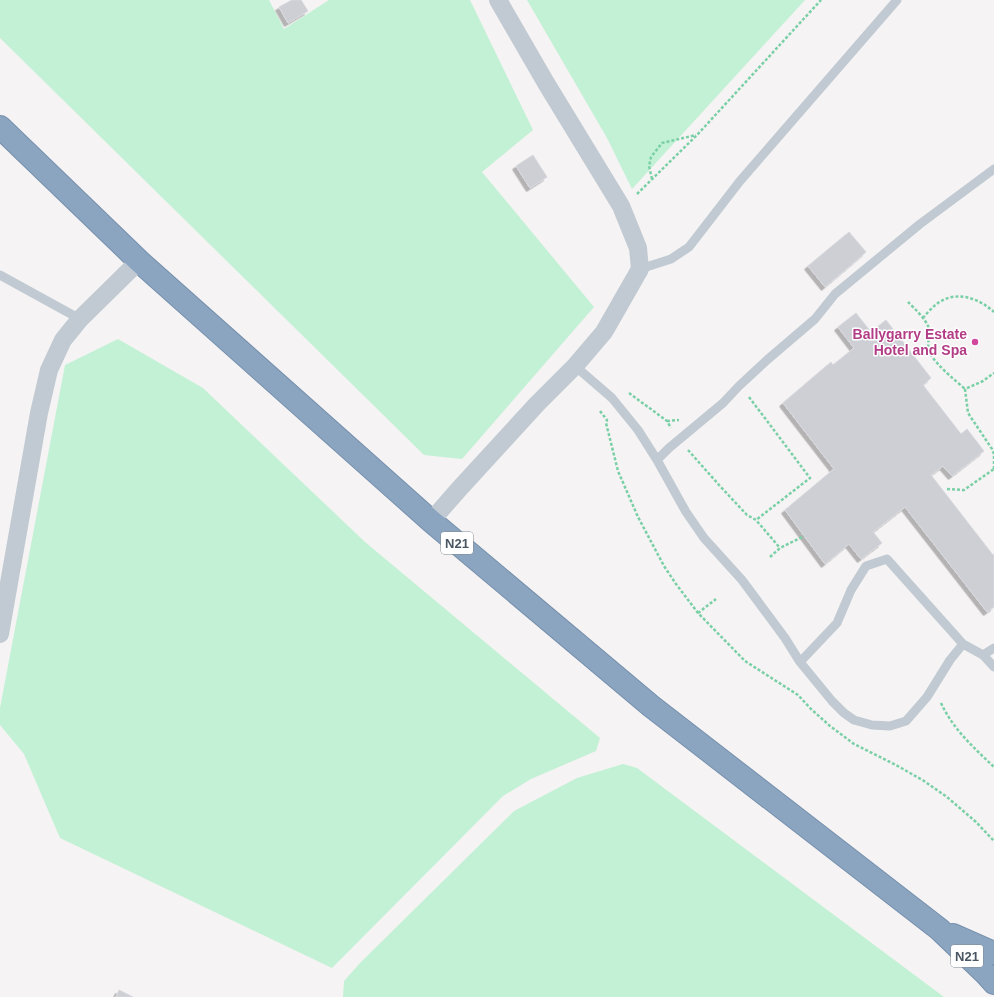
<svg xmlns="http://www.w3.org/2000/svg" width="994" height="997" viewBox="0 0 994 997" font-family="Helvetica,sans-serif">
<style>
.green{fill:#c3f1d5}
.building{fill:#cdcfd5;stroke:#d7d9de;filter:url(#shadow)}
.lines{fill:none;stroke-linecap:round;stroke-linejoin:round}
.highway-casing{stroke:#7690ad;stroke-width:24}
.path{stroke:#7ad0a6;stroke-width:2.5;stroke-dasharray:3 2;stroke-linecap:butt}
.lane{stroke:#c1cad2;stroke-width:9}
.street{stroke:#c1cad2;stroke-width:18}
.highway{stroke:#8ba5c1;stroke-width:22}
.hotel-dot{fill:#d1479c;stroke:#fff;stroke-width:1.5}
.labels{text-anchor:middle;stroke-width:3;stroke-linejoin:round;paint-order:stroke}
.shield{fill:#fff;stroke:#808990;stroke-width:1}
.shield-label{font-size:13px;font-weight:bold;fill:#4a5661}
.hotel-label{font-size:14px;font-weight:bold;fill:#b23c85;stroke:#fff;text-anchor:end}
</style>
<defs>
<filter id="shadow"><feDropShadow dx="-3.5" dy="3.5" stdDeviation="0" flood-color="#0004"/></filter>
</defs>
<rect width="100%" height="100%" fill="#f5f3f3"/>
<path class="green" d="M0,0H269L284,29L329,0H470L533,130L482,172L594,307L462,459L424,455L0,38Z
M527,0H805L632,189L607,138Z
M118,339L203,388L365,542L600,738L596,751L531,779L503,796L332,968L60,838L24,754L0,725V708L65,365Z
M623,764L637,768L944,997H343L344,981L360,963L514,811L577,778Z"/>
<path class="building" d="M292,0H301L308,11L288,23L279,7Z
M533,155L547,177L530,188L516,166Z
M849,232L866,252L825,287L808,266Z
M856,313L871,332L886,320L931,378L923,385L961,434L967,429L984,451L952,476L943,466L931,475L993,555L994,554V607L987,612L905,507L873,532L882,543L861,559L849,544L825,564L785,510L834,469L783,403L831,362L833,365L854,348L838,327Z
M119,990L133,997H116Z"/>
<g class="lines">
<g class="highway-casing">
<path id="highway" d="M0,127L139,261L431,521L651,706L939,929L985,973L994,983
M953,935L994,953"/>
</g>
<path class="path" d="M652,179L649,166L651,157L662,143L696,135
M637,194L697,135L821,0
M908,302C914,308 927,320 929,329C930,338 926,345 930,353C936,365 955,380 965,389
M923,318C928,312 934,305 941,301C959,291 980,299 994,312
M629,393L667,421L671,428
M749,397L810,478L756,520
M600,411L607,420L606,423L618,471L638,517L664,566L676,584L698,613L745,661L798,695L811,709L830,726L854,744L896,765L924,781L947,797L976,822L994,841
M667,421L679,420
M688,450L719,485L747,515L756,520L780,548
M994,469V454L992,449L968,413L965,389L983,381L994,373
M947,489L964,490L994,469
M770,557L780,548L804,536
M698,613L716,599
M941,703C953,729 974,748 994,767"/>
<path class="lane" d="M640,269L671,259L689,247L740,181L897,0
M0,275L80,319
M575,366L612,398L638,430L657,460L686,512L704,538L742,580L785,638L800,662L832,701L844,713L854,720L872,725L890,726L906,721L927,697L950,660L963,644
M657,460L669,448L723,403L739,386L767,360L815,319L835,294L920,224L994,169
M983,655L994,648
M800,662L837,623L851,590L866,566L887,559L963,644L983,655L994,667"/>
<path class="street" d="M431,521L460,488L537,404L575,366L604,332L640,269L638,248L621,206L546,83L498,0
M0,634L39,413L49,370L63,340L80,319L139,261"/>
<use href="#highway" class="highway"/>
</g>
<circle class="hotel-dot" cx="975" cy="342" r="4"/>
<g class="labels">
<g class="shield">
<rect x="441" y="532" width="32" height="22" rx="3"/>
<rect x="951" y="945" width="32" height="22" rx="3"/>
</g>
<g class="shield-label">
<text x="457" y="548">N21</text>
<text x="967" y="961">N21</text>
</g>
<g class="hotel-label">
<text x="967" y="339">Ballygarry Estate<tspan x="967" dy="16">Hotel and Spa</tspan></text>
</g>
</g>
</svg>
